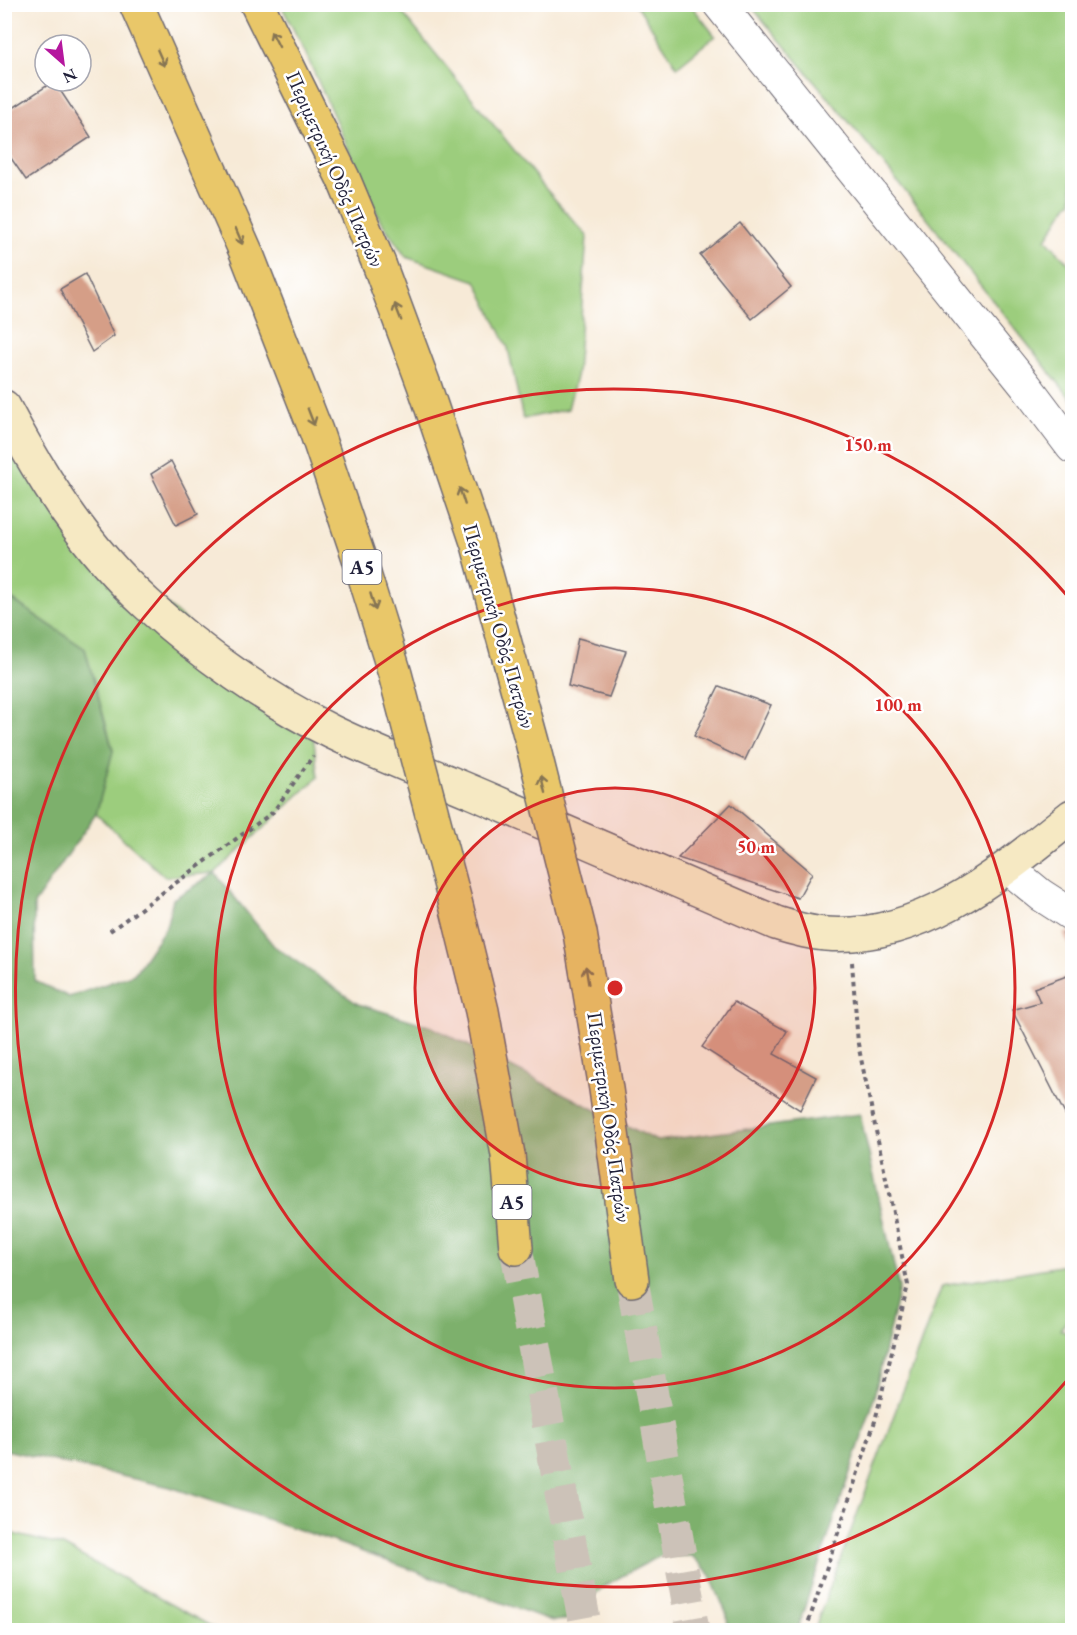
<svg xmlns="http://www.w3.org/2000/svg" width="1077" height="1635" viewBox="0 0 1077 1635" font-family="'EB Garamond',serif">
<style>
.green{fill:#9ccd7d;stroke:#5f785c;stroke-width:1.5}
.forest{fill:#7db06c;stroke:#506954;stroke-width:1.5}
.building{fill:#d59e87}
.lines{fill:none;stroke-linecap:round;stroke-linejoin:round}
.highway-tunnel{stroke:#ccc2b8;stroke-width:33;stroke-dasharray:33 16;stroke-linecap:butt}
.street-casing{stroke:#6d6872;stroke-width:34}
.secondary-casing{stroke:#6d6872;stroke-width:36}
.highway-casing{stroke:#6d6872;stroke-width:36}
.path{stroke:#6d6872;stroke-width:4;stroke-dasharray:4.5 4.5;stroke-linecap:butt}
.street{stroke:#fff;stroke-width:32}
.secondary{stroke:#f6e9c3;stroke-width:33}
.highway{stroke:#e9c769;stroke-width:33}
.highway-bridge-casing{stroke:#6d6872;stroke-width:36;stroke-linecap:butt}
.highway-bridge{stroke:#e9c769;stroke-width:33}
.oneway{stroke:#867452}
.ring{fill:none;stroke:#d62828;stroke-width:3}
.labels{text-anchor:middle;stroke-width:5;stroke-linejoin:round;paint-order:stroke}
.shield{fill:#fff;stroke:#646476;stroke-width:1.5}
.shield-label{font-size:20px;font-weight:bold;fill:#22223b}
.street-label{font-size:21px;fill:#22223b;stroke:#fff}
.centre{fill:#d62828;stroke:#fff;stroke-width:3}
.ring-label{font-size:18px;text-anchor:middle;font-weight:bold;fill:#d62828;stroke:#fff;stroke-width:5;stroke-linejoin:round;paint-order:stroke}
</style>
<rect width="100%" height="100%" fill="#fff"/>
<filter id="ink" filterUnits="userSpaceOnUse"><feTurbulence type="fractalNoise" baseFrequency=".0167" numOctaves="2"/><feDisplacementMap in="SourceGraphic" scale="12" xChannelSelector="R" yChannelSelector="G"/><feConvolveMatrix kernelMatrix="1 2 1 2 8 2 1 2 1" color-interpolation-filters="sRGB"/></filter>
<filter id="wash" filterUnits="userSpaceOnUse"><feTurbulence type="fractalNoise" baseFrequency=".008" numOctaves="4" result="noise"/><feDisplacementMap in="SourceGraphic" scale="24" xChannelSelector="R" yChannelSelector="G"/><feGaussianBlur stdDeviation="1.35" result="paint"/><feColorMatrix in="noise" values="0 0 0 0 0 0 0 0 0 0 0 0 0 0 0 0 0 1.4 0 .05"/><feComposite in="paint" operator="in"/></filter>
<g filter="url(#wash)">
<rect width="100%" height="100%" fill="#f7ead7"/>
<path class="green" d="M281,5H396L545,188L587,236L577,373L568,409L523,419L508,348L476,281L406,257L380,220L305,52Z
M637,5H691L715,36L677,67Z
M750,5H1072V201L1068,204L1046,239L1072,267V400L870,147Z
M4,422L47,500L313,732L318,777L215,873L165,877L96,814L113,750L85,649L9,597L5,599Z
M1072,1264V1313L1060,1330L1072,1335V1630H814L942,1286Z
M5,1532L63,1546L218,1630H5Z"/>
<path class="forest" d="M8,597L85,649L113,751L96,814L34,904L35,981L69,997L134,974L166,927L173,899L215,873L274,946L358,1004L430,1026L657,1141L860,1114L899,1288L871,1410L797,1630H728L727,1615L709,1573L692,1556H660L607,1584L566,1620L552,1621L341,1544L170,1487L5,1450V599Z"/>
<g id="blocks">
<path class="building" d="M54,81L91,137L26,180L4,148V114Z
M740,223L791,287L752,319L700,255Z
M85,274L114,336L92,352L60,289Z
M171,461L198,514L176,525L151,474Z
M578,638L626,651L609,697L568,686Z
M719,686L771,705L745,760L694,736Z
M731,804L812,873L798,898L678,858Z
M1072,930V952L1063,934Z
M1072,974V1128L1012,1010L1040,1002L1034,988Z
M734,1002L787,1031L774,1054L816,1077L800,1110L702,1047Z"/>
</g>
</g>
<g filter="url(#ink)">
<use href="#blocks" fill-opacity="0" stroke="#6d6872" stroke-width="1.5"/>
<g class="lines">
<path class="highway-tunnel" d="M516,1248L586,1630
M632,1280L693,1630"/>
<g class="street-casing">
<path id="street" d="M719,4L1026,386L1072,447
M1007,867L1041,895L1072,915"/>
</g>
<g class="secondary-casing">
<path id="secondary" d="M4,407C42,479 86,549 147,604C199,652 269,701 332,732C382,756 435,776 486,798C583,840 680,881 776,923C792,928 809,933 826,934C922,941 1002,872 1072,816"/>
</g>
<g class="highway-casing">
<path id="highway" d="M257,4L343,178L379,264
M508,1155L516,1248
M621,1199L632,1280"/>
</g>
<path class="path" d="M110,931L273,812L313,756
M806,1630L875,1421L908,1285L858,1044L852,962"/>
<use href="#street" class="street"/>
<use href="#secondary" class="secondary"/>
<use href="#highway" class="highway"/>
<g class="highway-bridge-casing">
<path id="highway-bridge" d="M136,4L246,252L316,431L359,558L395,674L456,905L482,1011L508,1155
M379,264L424,385L478,545L532,742L580,933L606,1089L621,1199"/>
</g>
<use href="#highway-bridge" class="highway-bridge"/>
</g>
<defs><path id="oneway-shaft" d="M-6 0H5M1.5-3L5.5 0L1.5 3" fill="none" stroke-width="1.6" stroke-linecap="round" stroke-linejoin="round" transform="scale(1.5)"/></defs>
<g class="oneway">
<use href="#oneway-shaft" transform="translate(275 39) rotate(-117)"/>
<use href="#oneway-shaft" transform="translate(161 58) rotate(66)"/>
<use href="#oneway-shaft" transform="translate(239 236) rotate(67)"/>
<use href="#oneway-shaft" transform="translate(398 312) rotate(-111)"/>
<use href="#oneway-shaft" transform="translate(311 417) rotate(69)"/>
<use href="#oneway-shaft" transform="translate(462 496) rotate(-108)"/>
<use href="#oneway-shaft" transform="translate(373 602) rotate(73)"/>
<use href="#oneway-shaft" transform="translate(543 785) rotate(-103)"/>
<use href="#oneway-shaft" transform="translate(587 975) rotate(-99)"/>
</g>
</g>
<circle cx="615" cy="988" r="200" fill="#d62828" fill-opacity=".12"/>
<g class="ring">
<circle cx="615" cy="988" r="200"/>
<circle cx="615" cy="988" r="400"/>
<path d="M1070 1377A599 599 0 1 1 1070 599"/>
</g>
<g class="labels">
<g class="shield">
<rect x="342.5" y="550" width="39" height="34" rx="4.5"/>
<rect x="492.5" y="1185" width="39" height="34" rx="4.5"/>
</g>
<g class="shield-label">
<text x="362" y="574">Α5</text>
<text x="512" y="1209">Α5</text>
</g>
<g class="street-label">
<text transform="translate(335 169) rotate(66)" y="7">Περιμετρική Οδός Πατρών</text>
<text transform="translate(499 626) rotate(74)" y="7">Περιμετρική Οδός Πατρών</text>
<text transform="translate(609 1117) rotate(82)" y="7">Περιμετρική Οδός Πατρών</text>
</g>
</g>
<circle cx="615" cy="988" r="9" class="centre"/>
<g class="ring-label">
<text x="868" y="451">150 m</text>
<text x="898" y="711">100 m</text>
<text x="756" y="853">50 m</text>
</g>
<rect width="1077" height="1635" fill="none" stroke="#fff" stroke-width="24"/>
<g transform="translate(63 63) rotate(152)"><circle r="28" fill="#ffffff" stroke="#a7a7b1" stroke-width="1.5"/>
<path d="M0-4.5L10 22L0 15L-10 22Z" fill="#b5179e"/>
<text y="-9" font-size="16" font-weight="bold" text-anchor="middle" fill="#22223b">N</text>
</g>
</svg>
